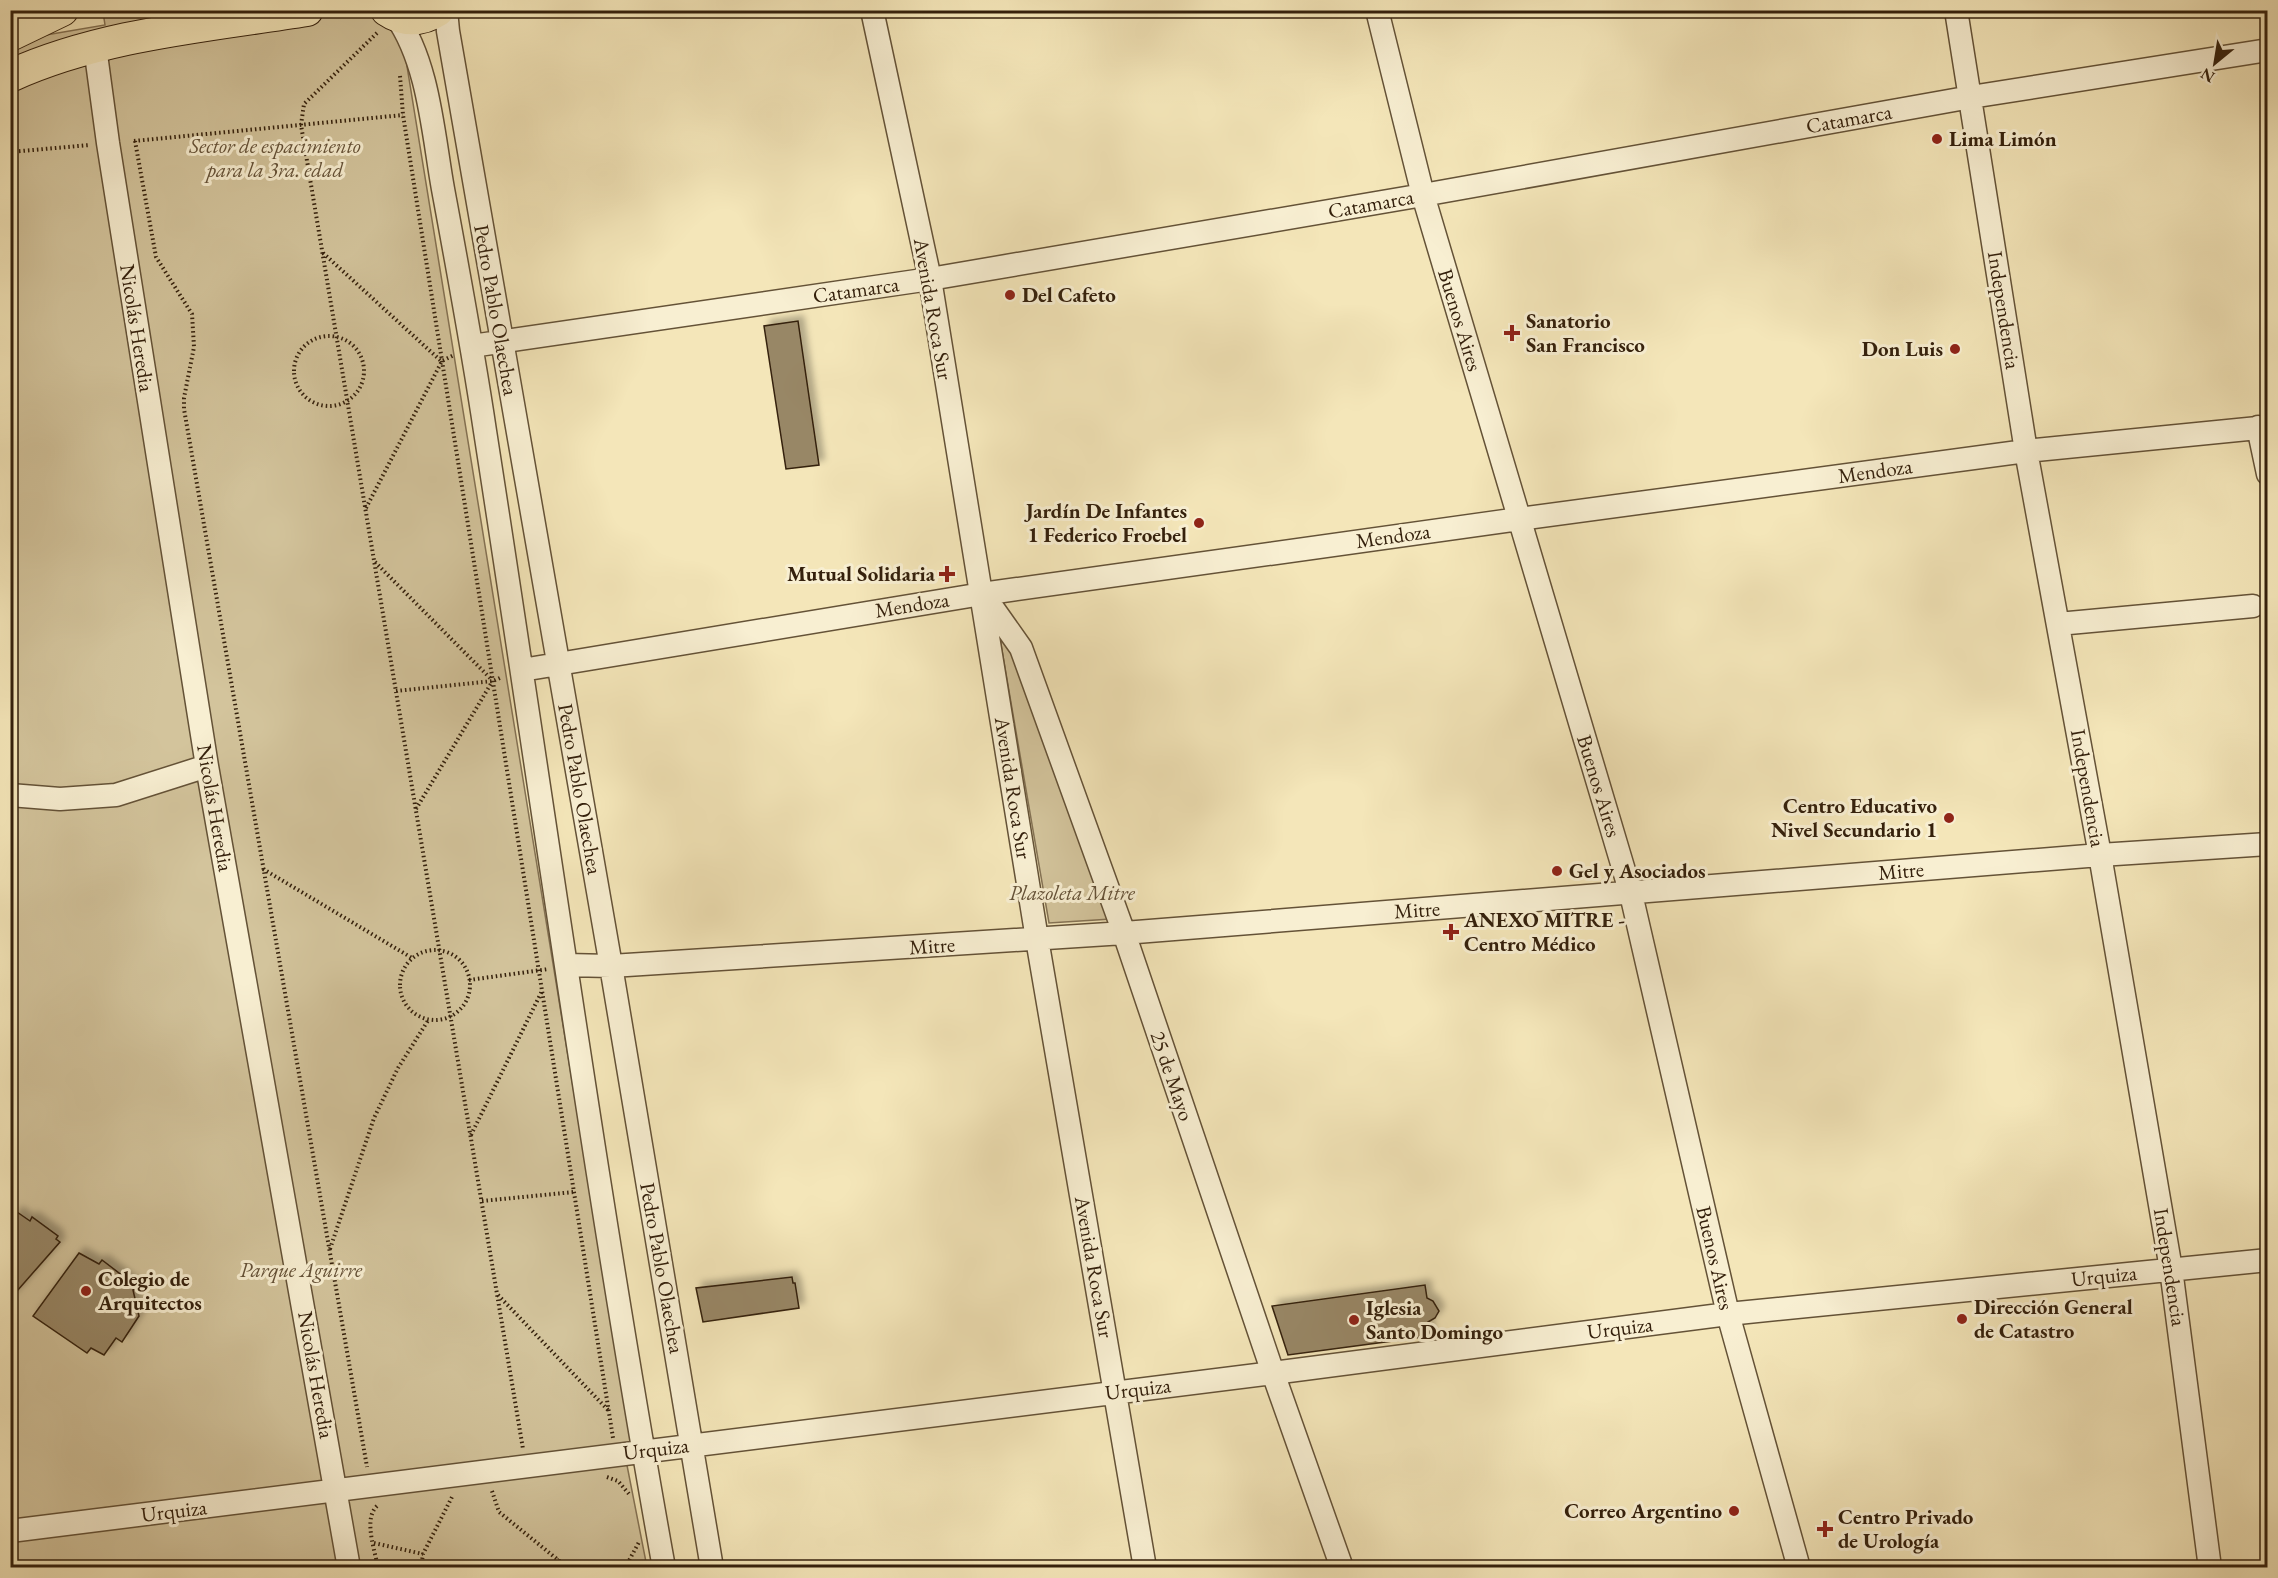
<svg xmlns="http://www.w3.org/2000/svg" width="2278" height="1578" viewBox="0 0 2278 1578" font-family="'EB Garamond',serif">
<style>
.green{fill:#d3c49c;stroke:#847254;stroke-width:1.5}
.building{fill:#988766;stroke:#34200c;stroke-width:1.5;filter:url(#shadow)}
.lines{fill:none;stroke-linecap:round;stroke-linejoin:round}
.minor-casing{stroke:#645237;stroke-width:25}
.highway-casing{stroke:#34200c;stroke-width:34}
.path{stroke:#34200c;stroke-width:4;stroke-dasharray:1.5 3;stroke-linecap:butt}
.minor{stroke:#f8efd2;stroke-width:22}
.highway{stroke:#f4e6b9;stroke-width:32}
.poi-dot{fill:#8f2418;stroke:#f8efd2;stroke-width:2}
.labels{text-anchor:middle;stroke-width:6;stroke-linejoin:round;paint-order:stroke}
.street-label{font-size:21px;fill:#34200c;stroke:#f8efd2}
.poi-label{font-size:21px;font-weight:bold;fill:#34200c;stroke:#f8efd2;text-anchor:start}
.park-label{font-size:21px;font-style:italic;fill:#645137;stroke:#f8efd2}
</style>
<defs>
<filter id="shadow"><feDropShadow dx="5.5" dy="-5.5" stdDeviation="3" flood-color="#0004"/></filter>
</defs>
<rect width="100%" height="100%" fill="#f4e6b9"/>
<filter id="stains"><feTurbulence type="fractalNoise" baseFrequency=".00333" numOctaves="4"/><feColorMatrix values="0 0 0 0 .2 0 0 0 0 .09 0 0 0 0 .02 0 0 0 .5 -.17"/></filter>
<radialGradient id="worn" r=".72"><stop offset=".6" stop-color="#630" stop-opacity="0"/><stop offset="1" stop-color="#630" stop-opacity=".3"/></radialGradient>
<path class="green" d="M110,11H398L631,1443L623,1445L647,1567H11V41L105,25L103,12Z
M999,633L1021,670L1111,919L1049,923Z"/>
<path class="building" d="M798,321L819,465L786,469L764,326Z
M17,1212L30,1221L32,1217L58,1236L56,1239L60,1242L10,1299V1222Z
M79,1253L99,1264L102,1260L136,1286L133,1290L139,1316L122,1342L116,1338L104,1355L91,1348L87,1353L33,1316Z
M792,1277L793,1283H795L799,1308L703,1322L696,1288Z
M1425,1285L1427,1298L1433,1301L1439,1311L1435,1318L1428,1322L1430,1336L1288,1355L1272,1306Z"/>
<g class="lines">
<g class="minor-casing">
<path id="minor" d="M446,10L448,31L611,966L712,1568
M872,10L930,279L1037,939L1145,1568
M1377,10L1423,195L1631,894L1728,1314L1799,1568
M1956,10L2026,451L2100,855L2171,1269L2210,1568
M395,15C429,62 433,134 443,189C458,270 473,350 485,431C544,810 596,1190 664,1568
M95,47L108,143L207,766L349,1568
M472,346L930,279L1423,195L1971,97L2268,50
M2258,427L2268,474
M985,597L1021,648L1124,933L1273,1373L1342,1568
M2058,624L2253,606
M522,670L982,594L1519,519L2026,451L2268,427
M10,795L60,799L116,795L207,766
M566,965L611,966L1124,933L2100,855L2268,844
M10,1531L1273,1373L1728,1314L2268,1260"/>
</g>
<g class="highway-casing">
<path id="highway" d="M387,10C403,21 421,21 438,10
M10,35L62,10
M10,76C102,34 208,26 307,10"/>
</g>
<path class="path" d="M377,33L304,104L301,125L523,1449
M400,76L403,115L613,1438
M134,141L403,115
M135,141L156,257L192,314L194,347L184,398V409L367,1467
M10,152L90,145
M323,253L441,361
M294 371a35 35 0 1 1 70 0a35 35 0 1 1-70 0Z
M366,508L442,361L454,355
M375,562L492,680
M396,691L493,681L502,677
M416,809L492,682
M263,869L412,958
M400 985a35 35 0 1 1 70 0a35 35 0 1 1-70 0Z
M469,980L549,969
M471,1135L542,991
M482,1201L574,1192
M330,1249L374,1118L398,1068L429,1019
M498,1295L609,1411
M607,1477L618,1481L629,1494
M492,1491L499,1512L568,1568
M377,1506C363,1519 375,1550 378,1568
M374,1543L423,1554
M421,1568L423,1554L453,1495
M548,1568L559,1559
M625,1568L639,1542"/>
<use href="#minor" class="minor"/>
<use href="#highway" class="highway"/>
</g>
<g class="poi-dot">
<circle cx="1937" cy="139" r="6"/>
<circle cx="1010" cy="295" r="6"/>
<path d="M1509 324h6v6h6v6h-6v6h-6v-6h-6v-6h6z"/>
<circle cx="1955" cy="349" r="6"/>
<circle cx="1199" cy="523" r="6"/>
<path d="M944 565h6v6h6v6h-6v6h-6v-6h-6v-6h6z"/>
<circle cx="1949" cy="818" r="6"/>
<circle cx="1557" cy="871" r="6"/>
<path d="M1448 923h6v6h6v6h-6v6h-6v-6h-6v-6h6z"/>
<circle cx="86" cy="1291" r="6"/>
<circle cx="1962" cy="1319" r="6"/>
<circle cx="1354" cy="1320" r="6"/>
<circle cx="1734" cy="1511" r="6"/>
<path d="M1822 1520h6v6h6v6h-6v6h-6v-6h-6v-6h6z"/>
</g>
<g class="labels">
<g class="street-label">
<text transform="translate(1849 119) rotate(-10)" y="7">Catamarca</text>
<text transform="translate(1371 204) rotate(-10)" y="7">Catamarca</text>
<text transform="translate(856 290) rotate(-8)" y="7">Catamarca</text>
<text transform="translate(933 309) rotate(80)" y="7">Avenida Roca Sur</text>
<text transform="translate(496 310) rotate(80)" y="7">Pedro Pablo Olaechea</text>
<text transform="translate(2004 310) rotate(81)" y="7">Independencia</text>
<text transform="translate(1460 320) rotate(73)" y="7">Buenos Aires</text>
<text transform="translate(137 328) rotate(81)" y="7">Nicolás Heredia</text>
<text transform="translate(1875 471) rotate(-8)" y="7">Mendoza</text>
<text transform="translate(1393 536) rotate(-8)" y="7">Mendoza</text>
<text transform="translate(912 605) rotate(-9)" y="7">Mendoza</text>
<text transform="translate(1599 786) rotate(73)" y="7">Buenos Aires</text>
<text transform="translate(1013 788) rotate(81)" y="7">Avenida Roca Sur</text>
<text transform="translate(2088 788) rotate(80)" y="7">Independencia</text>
<text transform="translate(580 789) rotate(80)" y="7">Pedro Pablo Olaechea</text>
<text transform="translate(215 808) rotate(80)" y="7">Nicolás Heredia</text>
<text transform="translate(1901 871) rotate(-5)" y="7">Mitre</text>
<text transform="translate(1417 910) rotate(-4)" y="7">Mitre</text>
<text transform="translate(932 946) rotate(-4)" y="7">Mitre</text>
<text transform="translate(1172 1076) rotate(71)" y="7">25 de Mayo</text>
<text transform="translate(1715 1258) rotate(77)" y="7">Buenos Aires</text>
<text transform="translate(1094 1267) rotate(80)" y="7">Avenida Roca Sur</text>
<text transform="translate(2170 1267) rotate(81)" y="7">Independencia</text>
<text transform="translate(662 1268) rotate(80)" y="7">Pedro Pablo Olaechea</text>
<text transform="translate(2104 1276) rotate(-6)" y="7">Urquiza</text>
<text transform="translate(1620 1328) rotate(-7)" y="7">Urquiza</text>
<text transform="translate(316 1375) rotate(80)" y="7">Nicolás Heredia</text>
<text transform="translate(1138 1389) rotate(-7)" y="7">Urquiza</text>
<text transform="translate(656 1449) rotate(-7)" y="7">Urquiza</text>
<text transform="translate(174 1511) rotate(-7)" y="7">Urquiza</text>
</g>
<g class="poi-label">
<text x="1949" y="146">Lima Limón</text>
<text x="1022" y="302">Del Cafeto</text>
<text x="1526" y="328">Sanatorio<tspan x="1526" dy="24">San Francisco</tspan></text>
<text x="1943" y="356" text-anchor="end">Don Luis</text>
<text x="1187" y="518" text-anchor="end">Jardín De Infantes<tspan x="1187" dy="24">1 Federico Froebel</tspan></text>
<text x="935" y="581" text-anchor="end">Mutual Solidaria</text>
<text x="1937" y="813" text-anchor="end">Centro Educativo<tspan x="1937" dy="24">Nivel Secundario 1</tspan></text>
<text x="1569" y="878">Gel y Asociados</text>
<text x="1464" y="927">ANEXO MITRE -<tspan x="1464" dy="24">Centro Médico</tspan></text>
<text x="98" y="1286">Colegio de<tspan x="98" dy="24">Arquitectos</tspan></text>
<text x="1974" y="1314">Dirección General<tspan x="1974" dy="24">de Catastro</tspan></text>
<text x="1366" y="1315">Iglesia<tspan x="1366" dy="24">Santo Domingo</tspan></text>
<text x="1722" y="1518" text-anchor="end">Correo Argentino</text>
<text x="1838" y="1524">Centro Privado<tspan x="1838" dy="24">de Urología</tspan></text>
</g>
<g class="park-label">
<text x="275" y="153">Sector de espacimiento<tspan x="275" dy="24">para la 3ra. edad</tspan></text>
<text x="1072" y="900">Plazoleta Mitre</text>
<text x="301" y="1277">Parque Aguirre</text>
</g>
</g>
<rect width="2278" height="1578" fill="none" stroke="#f4e6b9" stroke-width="36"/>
<rect x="12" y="12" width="2254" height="1554" fill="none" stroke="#34200c" stroke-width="3"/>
<rect x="18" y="18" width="2242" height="1542" fill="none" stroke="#34200c" stroke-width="1.5"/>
<g transform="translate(2215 63) rotate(210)" stroke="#f8efd2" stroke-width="4.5" paint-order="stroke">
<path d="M0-4.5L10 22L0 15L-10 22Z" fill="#34200c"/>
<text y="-9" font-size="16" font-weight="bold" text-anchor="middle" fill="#34200c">N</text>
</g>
<rect width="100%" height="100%" filter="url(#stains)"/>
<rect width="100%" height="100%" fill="url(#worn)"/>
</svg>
